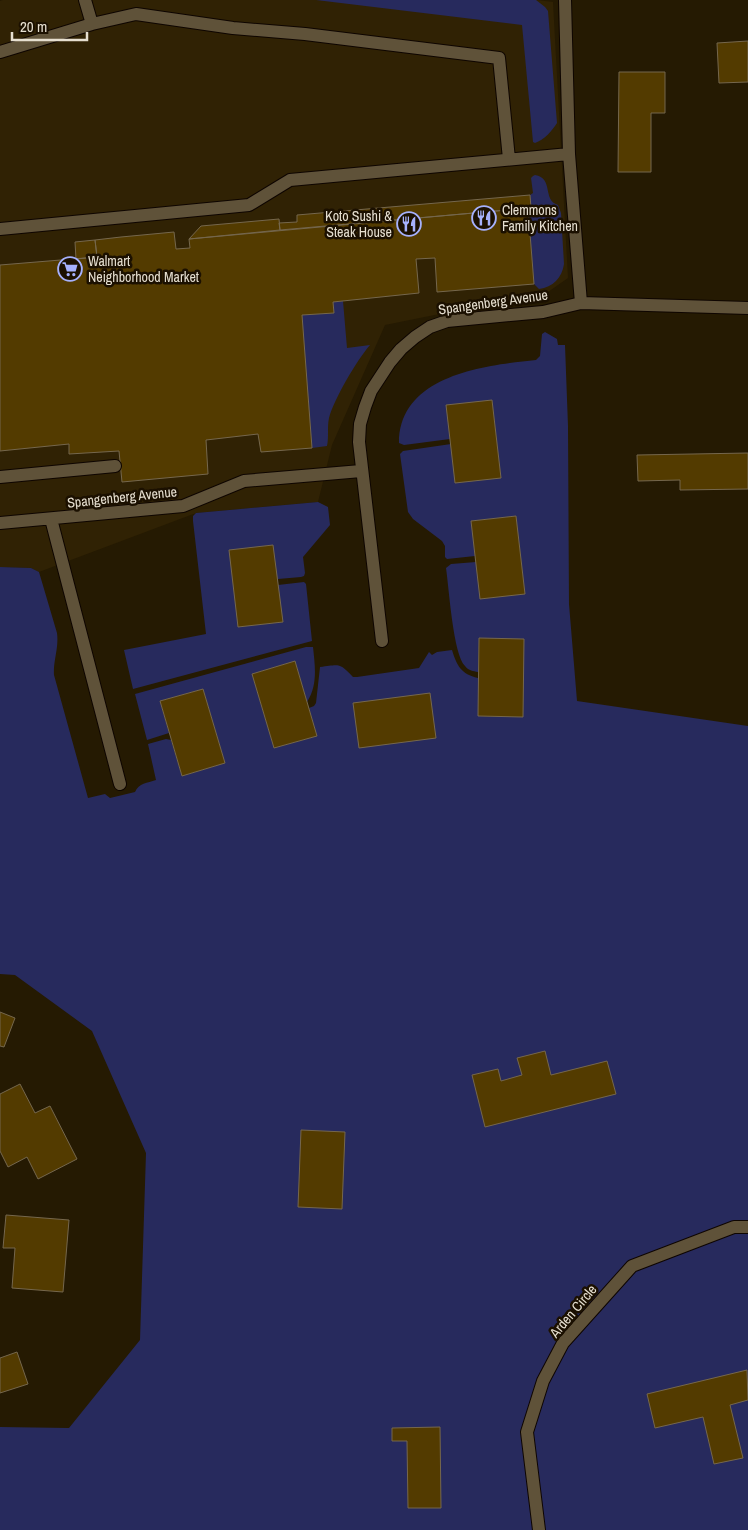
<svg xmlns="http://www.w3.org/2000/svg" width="748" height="1530" viewBox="0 0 748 1530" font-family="'Archivo Narrow',sans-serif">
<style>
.built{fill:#302204}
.green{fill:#272a5d}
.building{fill:#533b00;stroke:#75674d}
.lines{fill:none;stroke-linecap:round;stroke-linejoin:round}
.minor-casing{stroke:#0e0500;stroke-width:14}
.minor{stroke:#5f5239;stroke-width:12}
.labels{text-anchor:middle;stroke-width:5;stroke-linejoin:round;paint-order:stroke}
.poi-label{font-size:14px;fill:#e6dfd0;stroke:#1b1000;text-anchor:start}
.street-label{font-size:14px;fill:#e6dfd0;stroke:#1b1000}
</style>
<rect width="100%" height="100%" fill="#251a02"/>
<path class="built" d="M3,0H537L553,2L568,278L548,292L385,325L332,445L318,502L196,513L39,572L31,568L0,567V1Z"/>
<path class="green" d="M316,0H536L545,7L548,11L557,123C552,131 544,140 535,143L533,142L522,25Z
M535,175C554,178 542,200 558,205L561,213L564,264C562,278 553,287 539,289L534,284L528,208L531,207L530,195L533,193L531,178L533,176Z
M343,301L347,348L370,345C357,360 334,399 329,418C327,427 329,436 327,446L312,448L302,315L334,313L333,302Z
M545,332L557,339L558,345H565L568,426L569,604L577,701L748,726V1530H0V1427L69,1428L140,1340L146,1153L92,1031L15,975L0,974V567L31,568L39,572L57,633C59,648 53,661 54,675L88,798L105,794L110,798L135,792C139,783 147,783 156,780L148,744L166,739L171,740L182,776L225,763L203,689L160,701L169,733L147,740L135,694L306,647H313C315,666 318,685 307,702L295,661L252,674L274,748L317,736L309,708L314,706L316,703L320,667C339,665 339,662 353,677H357L419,668L429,652L432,655L437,652L452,650C457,666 461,674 478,678V716L522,717L479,638L478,672C473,671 469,671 465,666C453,654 449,588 446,568L451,564L476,562L525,594L516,516L472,521L475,556L447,559L445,557V546L442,541L413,519L408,512L400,454L403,451L451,444L501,478L492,400L450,439L404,445L399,443C399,375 485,365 536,360L540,356L542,334Z
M318,502L328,507L330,525L303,557L305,573L304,576L301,577L278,579V585L304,582L306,584L312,641L133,689L124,650L206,634L193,521V516L196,513Z"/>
<path class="building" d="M748,41V82L719,83L717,43Z
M619,72H665V113H651V172H618Z
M530,195L531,208L280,230L279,223L297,222V215Z
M528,208L534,284L437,292L435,258L416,259L419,293L333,302L334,313L302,315L312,448L261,452L258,434L206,440L208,474L122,482L119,451L69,454V444L0,451V265L97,257L95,240L121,237L174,232L176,249L190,248L189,239Z
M279,219L280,230L189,239L201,226Z
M95,240L97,257L76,259L75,242Z
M492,400L501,478L455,483L446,405Z
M748,453V489L680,490V480L638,481L637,455Z
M516,516L525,594L480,599L471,521Z
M273,545L283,622L238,627L229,550Z
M479,638L524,639L523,717L478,716Z
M295,661L317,736L274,748L252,674Z
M203,689L225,763L182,776L160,701Z
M430,693L436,738L359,748L353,703Z
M0,1012L15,1018L4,1047L0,1046Z
M545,1051L551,1075L607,1061L616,1094L485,1127L472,1075L498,1069L501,1081L522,1075L517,1058Z
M20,1084L35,1113L50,1106L77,1159L38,1179L27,1157L8,1167L0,1151V1094Z
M301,1130L345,1132L342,1209L298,1207Z
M6,1215L69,1220L63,1292L12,1288L15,1248H3Z
M17,1352L28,1384L0,1393V1358Z
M747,1370L748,1400L730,1405L743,1458L714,1464L703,1417L655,1428L647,1394Z
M440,1427L441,1508H408L407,1441H392V1428Z"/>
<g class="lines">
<g class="minor-casing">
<path id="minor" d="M565,0L569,154L581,303
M92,24L136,14L233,28L305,34L499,58L509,159
M0,52L92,24L85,0
M0,229L249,205L290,180L569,154
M0,477L115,466
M51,519L120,784
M0,523L183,506L244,481L361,471
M382,641L359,442L360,424L365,407L371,391L390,362L401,349L415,337L430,327L447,321L543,312L581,303L748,308
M539,1530L527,1432L543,1381L563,1343L632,1266L734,1227H748"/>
</g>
<use href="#minor" class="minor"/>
</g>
<defs>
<g id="restaurant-ring" transform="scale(1.25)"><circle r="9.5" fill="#1b1000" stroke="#a6b1fc" stroke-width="1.5"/><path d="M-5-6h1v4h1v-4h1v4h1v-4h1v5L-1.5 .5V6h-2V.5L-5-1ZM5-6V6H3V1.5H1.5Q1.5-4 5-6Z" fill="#a6b1fc"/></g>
<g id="supermarket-ring" transform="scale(1.25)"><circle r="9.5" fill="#1b1000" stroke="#a6b1fc" stroke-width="1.5"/><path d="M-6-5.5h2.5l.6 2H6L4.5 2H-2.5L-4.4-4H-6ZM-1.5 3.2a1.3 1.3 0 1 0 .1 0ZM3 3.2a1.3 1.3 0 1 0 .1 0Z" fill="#a6b1fc"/></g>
</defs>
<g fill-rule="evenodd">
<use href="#restaurant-ring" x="484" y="218"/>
<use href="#restaurant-ring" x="409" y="224"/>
<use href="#supermarket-ring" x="70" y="269"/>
</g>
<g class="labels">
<g class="poi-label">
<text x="502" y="215">Clemmons<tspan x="502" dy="16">Family Kitchen</tspan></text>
<text x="392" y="221" text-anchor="end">Koto Sushi &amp;<tspan x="392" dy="16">Steak House</tspan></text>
<text x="88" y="266">Walmart<tspan x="88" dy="16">Neighborhood Market</tspan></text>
</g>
<g class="street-label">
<text transform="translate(493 302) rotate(-8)" y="5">Spangenberg Avenue</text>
<text transform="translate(122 497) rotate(-6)" y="5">Spangenberg Avenue</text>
<text transform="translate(573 1311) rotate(-50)" y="5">Arden Circle</text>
</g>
</g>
<path d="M12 32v8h75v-8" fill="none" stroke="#e6dfd0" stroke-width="2.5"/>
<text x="20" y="32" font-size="15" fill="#e6dfd0" stroke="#1b1000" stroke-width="4" paint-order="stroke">20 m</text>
</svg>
